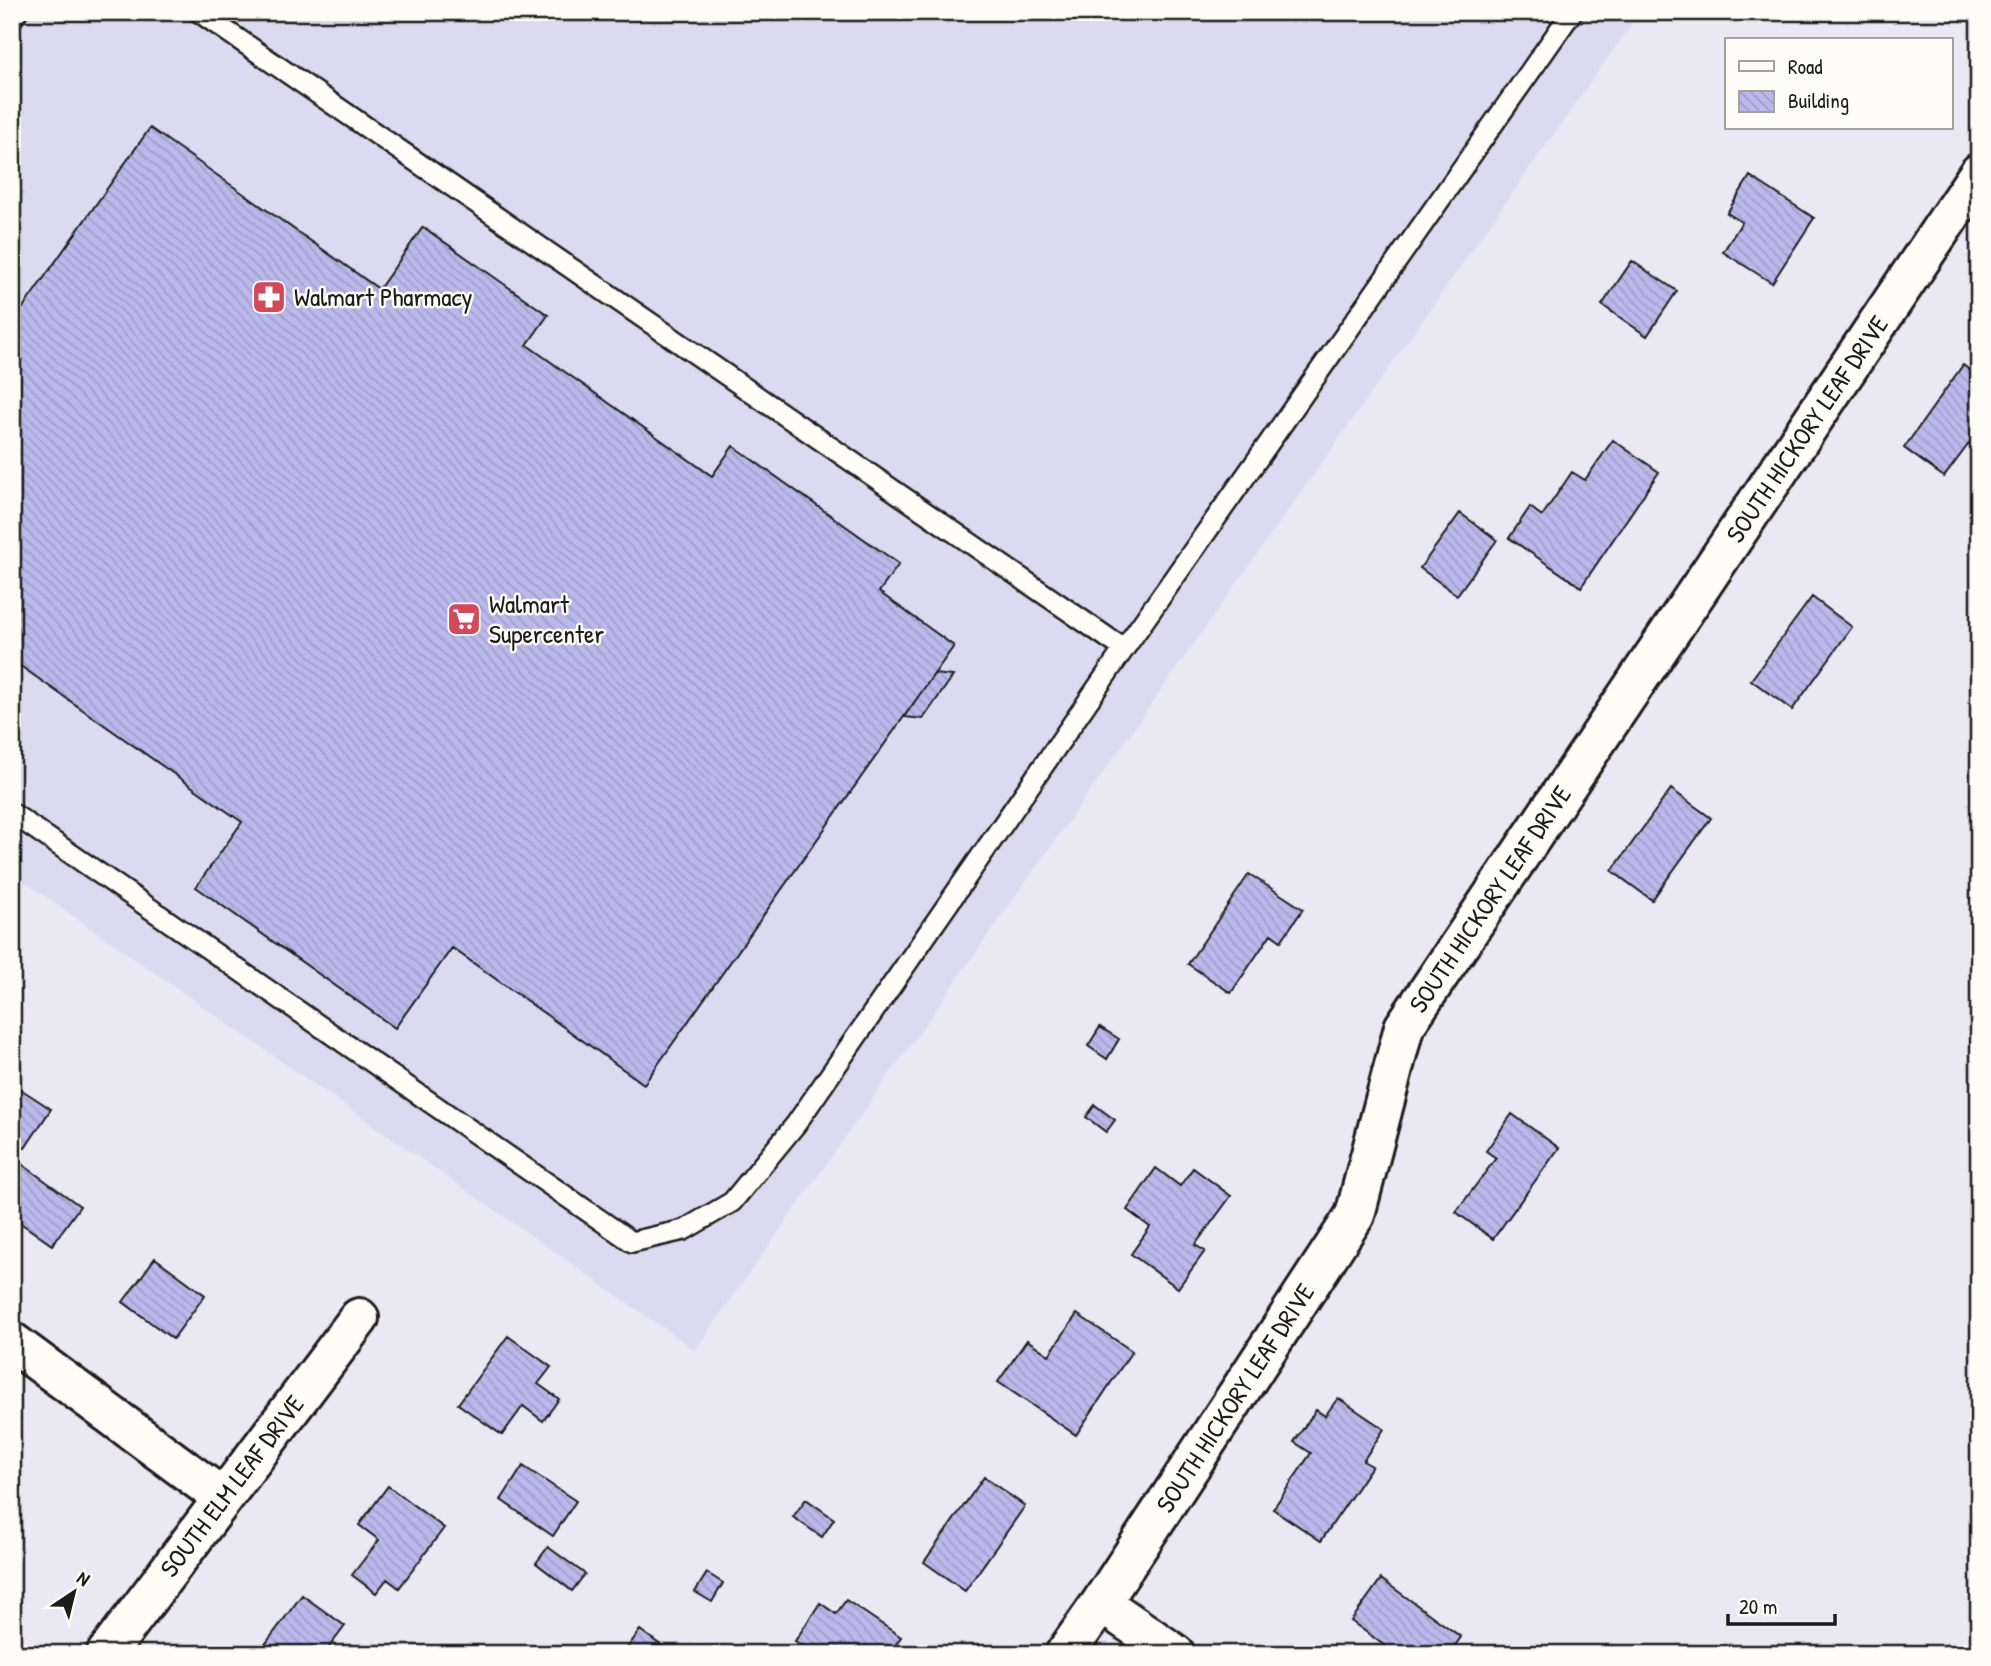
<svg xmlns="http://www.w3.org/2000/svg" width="1991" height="1666" viewBox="0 0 1991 1666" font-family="'Patrick Hand',sans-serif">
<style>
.built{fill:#dbdaf1}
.building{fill:url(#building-back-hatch);stroke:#1c1c1c;stroke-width:2}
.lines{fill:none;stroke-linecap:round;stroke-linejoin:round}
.lane-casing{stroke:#1c1c1c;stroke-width:24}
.street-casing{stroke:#1c1c1c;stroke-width:44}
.lane{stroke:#fdfcf7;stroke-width:19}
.street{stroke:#fdfcf7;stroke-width:38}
.labels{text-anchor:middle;stroke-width:5;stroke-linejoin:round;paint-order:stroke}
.poi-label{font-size:26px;fill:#1c1c1c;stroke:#fdfcf7;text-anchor:start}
.street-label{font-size:26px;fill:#1c1c1c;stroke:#fdfcf7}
</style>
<defs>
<pattern id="building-back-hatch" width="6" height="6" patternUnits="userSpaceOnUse" patternTransform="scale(1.75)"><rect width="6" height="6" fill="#bbb9eb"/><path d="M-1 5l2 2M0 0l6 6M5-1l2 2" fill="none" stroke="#a09ec9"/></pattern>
</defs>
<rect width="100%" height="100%" fill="#e9e8f3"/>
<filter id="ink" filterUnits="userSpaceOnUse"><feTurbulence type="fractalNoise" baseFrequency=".0143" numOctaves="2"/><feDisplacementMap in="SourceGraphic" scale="14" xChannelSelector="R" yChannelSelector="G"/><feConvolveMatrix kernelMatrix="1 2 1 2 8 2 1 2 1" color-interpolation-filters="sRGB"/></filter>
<g filter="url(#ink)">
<path class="built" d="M12,12H1640L695,1350L12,873Z"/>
<path class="building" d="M150,128L379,289L423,227L548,315L527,345L712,476L733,446L899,564L879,592L954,646L644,1084L452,948L395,1028L196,887L242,822L12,660V323Z
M1750,176L1814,218L1772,283L1723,252L1742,222L1727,213Z
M1632,261L1677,291L1647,336L1602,305Z
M1963,365L1979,377V430L1944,477L1904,448Z
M1613,440L1659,472L1581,587L1509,538L1530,507L1542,516L1572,472L1585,480Z
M1460,513L1497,540L1457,595L1420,568Z
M1812,597L1852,627L1792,710L1751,680Z
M934,674L953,676L923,719L904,717Z
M1671,789L1711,818L1652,900L1612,871Z
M1249,874L1303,909L1281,941L1271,934L1231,993L1188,964Z
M1100,1027L1119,1039L1107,1059L1088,1046Z
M19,1088L51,1109L25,1148L12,1139V1098Z
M1095,1105L1115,1120L1106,1132L1086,1117Z
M1512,1114L1559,1148L1493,1239L1456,1212L1496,1158L1486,1151Z
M12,1157L80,1206L52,1245L12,1217Z
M1156,1168L1180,1186L1193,1168L1231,1196L1195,1245L1205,1251L1178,1288L1131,1254L1150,1227L1127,1210Z
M155,1258L205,1295L173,1339L123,1302Z
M1077,1314L1132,1351L1076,1435L998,1382L1027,1340L1049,1355Z
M508,1336L551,1367L538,1384L559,1399L543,1421L523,1406L502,1435L458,1404Z
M1338,1398L1384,1429L1363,1461L1372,1466L1321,1541L1273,1509L1311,1453L1294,1442L1316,1410L1325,1416Z
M523,1466L576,1501L553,1536L501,1500Z
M984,1477L1025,1506L965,1591L924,1562Z
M388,1486L444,1528L399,1588L387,1579L376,1593L352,1575L379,1540L359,1525Z
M806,1499L834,1519L822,1537L793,1517Z
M548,1547L585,1574L572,1591L536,1563Z
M707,1573L723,1583L712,1602L695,1592Z
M1381,1579L1461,1637L1449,1654H1396L1351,1621Z
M302,1595L345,1626L324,1654H258Z
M846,1600L901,1637L889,1654H881L873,1649L869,1654H814L795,1641L820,1603L836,1614Z
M640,1630L673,1654H623Z"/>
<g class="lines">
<g class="lane-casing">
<path id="lane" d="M199,12L1124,649
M12,19L17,12
M12,813L632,1242L684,1230L732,1202L796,1124L1124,649L1572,12"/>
</g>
<g class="street-casing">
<path id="street" d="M12,1342L223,1498
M1101,1603L1175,1654
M106,1654L359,1318
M1065,1654L1101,1603L1355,1215L1404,1027L1979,173"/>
</g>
<use href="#lane" class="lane"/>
<use href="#street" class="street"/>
</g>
</g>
<defs>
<g id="pharmacy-square" transform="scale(1.75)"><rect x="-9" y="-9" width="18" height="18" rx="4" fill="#d1495b" stroke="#fdfcf7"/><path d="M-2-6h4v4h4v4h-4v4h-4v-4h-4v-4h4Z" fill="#fff"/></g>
<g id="supermarket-square" transform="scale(1.75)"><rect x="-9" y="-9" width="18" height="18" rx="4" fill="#d1495b" stroke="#fdfcf7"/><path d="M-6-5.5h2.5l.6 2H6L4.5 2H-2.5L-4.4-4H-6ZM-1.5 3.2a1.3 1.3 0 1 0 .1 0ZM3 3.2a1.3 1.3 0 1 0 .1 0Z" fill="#fff"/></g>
</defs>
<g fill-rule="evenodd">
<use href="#pharmacy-square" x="269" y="297"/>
<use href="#supermarket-square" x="464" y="619"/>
</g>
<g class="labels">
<g class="poi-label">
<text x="294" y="306">Walmart Pharmacy</text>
<text x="489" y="613">Walmart<tspan x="489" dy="30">Supercenter</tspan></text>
</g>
<g class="street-label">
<text transform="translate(1807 429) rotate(-56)" y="9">SOUTH HICKORY LEAF DRIVE</text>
<text transform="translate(1490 899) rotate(-56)" y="9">SOUTH HICKORY LEAF DRIVE</text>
<text transform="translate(1235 1398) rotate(-57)" y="9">SOUTH HICKORY LEAF DRIVE</text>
<text transform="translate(232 1486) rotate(-53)" y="9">SOUTH ELM LEAF DRIVE</text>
</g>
</g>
<rect width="1991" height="1666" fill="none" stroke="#fdfcf7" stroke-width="42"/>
<rect x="21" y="21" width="1949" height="1624" fill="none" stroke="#1c1c1c" stroke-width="2.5" filter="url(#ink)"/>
<rect x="1725" y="38" width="228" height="91" fill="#fdfcf7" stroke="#a3a29f" stroke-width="2"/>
<rect x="1739" y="61" width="35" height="10" fill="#fdfcf7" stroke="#a3a29f" stroke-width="2"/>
<text x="1788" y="74" font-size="21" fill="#1c1c1c">Road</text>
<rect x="1739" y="91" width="35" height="21" fill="url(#building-back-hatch)" stroke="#a3a29f" stroke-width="2"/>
<text x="1788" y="108" font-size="21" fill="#1c1c1c">Building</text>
<g transform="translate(74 1592) rotate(35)" stroke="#fdfcf7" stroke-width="5" paint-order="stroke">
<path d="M0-5L12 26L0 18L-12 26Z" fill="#1c1c1c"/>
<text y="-10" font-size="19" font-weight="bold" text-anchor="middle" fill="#1c1c1c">N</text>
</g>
<path d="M1728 1614v10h107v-10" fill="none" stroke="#1c1c1c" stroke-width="3.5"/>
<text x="1739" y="1614" font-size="21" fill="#1c1c1c" stroke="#fdfcf7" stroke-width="5" paint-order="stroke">20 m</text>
</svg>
